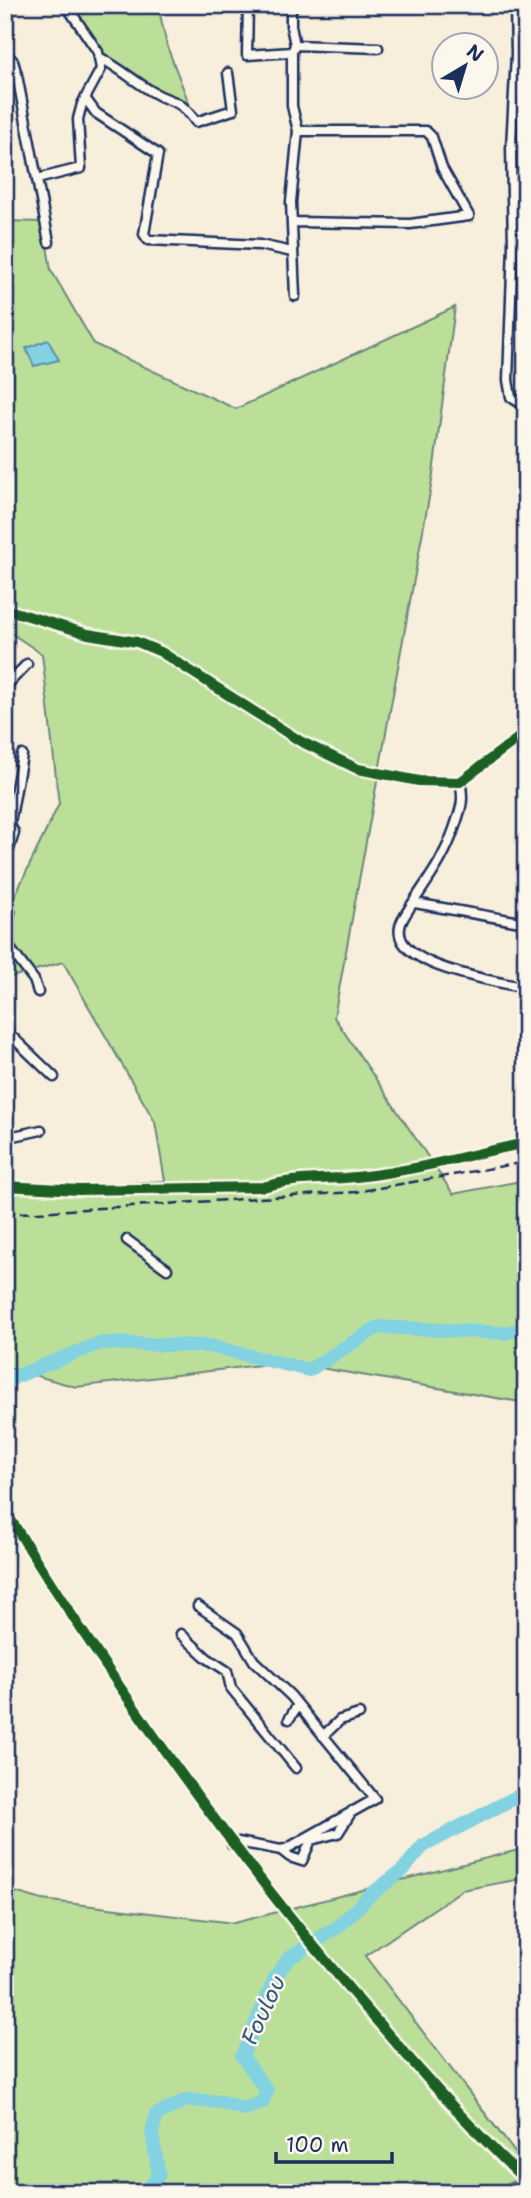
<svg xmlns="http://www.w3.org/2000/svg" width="531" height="2198" viewBox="0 0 531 2198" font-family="'Shantell Sans',sans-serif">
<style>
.green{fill:#bbdf99;stroke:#6b877c;stroke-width:2}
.water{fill:#83d2e1;stroke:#5991ad;stroke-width:2}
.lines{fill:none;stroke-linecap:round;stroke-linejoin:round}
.river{stroke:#83d2e1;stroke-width:14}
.minor-casing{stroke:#1b2f5e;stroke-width:13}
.minor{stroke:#fbf7ec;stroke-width:8}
.rail{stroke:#1b2f5e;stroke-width:2.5;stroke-dasharray:10 5;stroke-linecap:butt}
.cycleway-casing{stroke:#fbf7ec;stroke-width:15}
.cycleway{stroke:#1b5e20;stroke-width:10}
.labels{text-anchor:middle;stroke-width:5;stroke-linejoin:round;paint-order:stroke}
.water-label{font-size:23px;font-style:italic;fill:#35587f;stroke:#fbf7ec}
</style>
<rect width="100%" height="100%" fill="#f7eedc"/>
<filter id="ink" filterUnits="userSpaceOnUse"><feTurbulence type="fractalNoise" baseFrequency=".0143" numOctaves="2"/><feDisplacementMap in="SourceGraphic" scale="14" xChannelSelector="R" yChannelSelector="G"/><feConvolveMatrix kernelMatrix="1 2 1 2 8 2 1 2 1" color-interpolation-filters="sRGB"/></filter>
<g filter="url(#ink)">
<path class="green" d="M66,5H158L167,46L196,122L181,102L152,92L99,57Z
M5,221L43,222L51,270L94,344L236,409L455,307L432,481L334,1017L453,1194L526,1180V1403L285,1362L76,1387L5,1367V1193L35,1188L165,1181L155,1122L63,962L5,979V916L59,804L42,654L5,629Z
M526,1848V1878L462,1890L365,1956L526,2167V2177C474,2197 468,2194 414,2182L406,2193H5V1889L42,1900L234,1923Z"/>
<path class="water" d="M48,340L59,360L34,366L26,348Z"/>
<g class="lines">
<path class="river" d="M5,1381L100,1343L209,1346L309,1370L378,1327L505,1333L526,1328
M137,2193L149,2188L159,2175L152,2133L156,2115L186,2100L223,2102L243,2109L262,2103L267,2091L242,2056L276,1976L288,1959L339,1926L370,1895L403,1870L423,1846L526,1792"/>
<g class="minor-casing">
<path id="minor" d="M248,5L247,55L292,52
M291,5V26L295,45L292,52V106L298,131L291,202L295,296
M503,5L514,9
M515,5L516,55L511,147L513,245L508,380L511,397L526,407
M295,45L378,48
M5,52L13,61L17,75L49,242
M99,57C118,67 133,80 151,91C175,106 176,95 196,122L233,110L228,73
M85,98L96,113L158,154L144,234L148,240L260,245L292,252
M511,147L526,146
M37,179L81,168L78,119L82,104L101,69L98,52L66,5
M294,222L410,224L469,216L442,168L432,137L426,131H298
M5,609L88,634L137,642L161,652L300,741L358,769L419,781L460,782L526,732
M5,687L27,664
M460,782C465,801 460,811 454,829C442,865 423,885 404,917C375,965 498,981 526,988
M10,823L22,755
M5,863L14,833L8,821
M415,903L526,923
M5,904L10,912L5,929
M5,942L34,980L38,992
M5,1030L54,1077
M5,1138L41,1130
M5,1186L79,1190L263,1187C290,1179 316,1179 344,1178C405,1174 466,1155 526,1143
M127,1240L167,1269
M5,1510C111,1682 227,1845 358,1999C412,2062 466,2124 526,2181
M198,1606L237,1633L254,1661L291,1696L375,1799L288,1848L281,1850L238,1842L232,1845
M181,1634L207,1658L227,1671L231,1688L296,1768
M289,1719L298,1705
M323,1736L340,1720L359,1714
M281,1850L290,1857L302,1861L311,1840L338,1833L352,1811"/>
</g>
<use href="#minor" class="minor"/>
<path class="rail" d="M5,1214L356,1192L526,1162"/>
<g class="cycleway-casing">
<path id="cycleway" d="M5,609L88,634L137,642L161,652L300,741L358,769L419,781L460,782L526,732
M5,1186L79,1190L263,1187C290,1179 316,1179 344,1178C405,1174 466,1155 526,1143
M5,1510C111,1682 227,1845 358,1999C412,2062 466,2124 526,2181"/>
</g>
<use href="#cycleway" class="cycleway"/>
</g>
</g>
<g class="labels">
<g class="water-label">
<text transform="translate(263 2010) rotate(-65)" y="8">Foulou</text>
</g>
</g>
<rect width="531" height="2198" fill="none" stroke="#fbf7ec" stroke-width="28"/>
<rect x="14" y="14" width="503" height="2170" fill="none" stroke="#1b2f5e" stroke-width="2.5" filter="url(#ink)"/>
<g transform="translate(465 66) rotate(38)"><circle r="33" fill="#fbf7ec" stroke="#a1a7b3" stroke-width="2"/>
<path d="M0-5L12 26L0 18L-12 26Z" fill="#1b2f5e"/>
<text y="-10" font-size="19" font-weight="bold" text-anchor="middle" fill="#1b2f5e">N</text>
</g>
<path d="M276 2152v10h116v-10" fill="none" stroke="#1b2f5e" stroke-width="3.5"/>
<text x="286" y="2152" font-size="21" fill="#1b2f5e" stroke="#fbf7ec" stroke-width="5" paint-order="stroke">100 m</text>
</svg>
